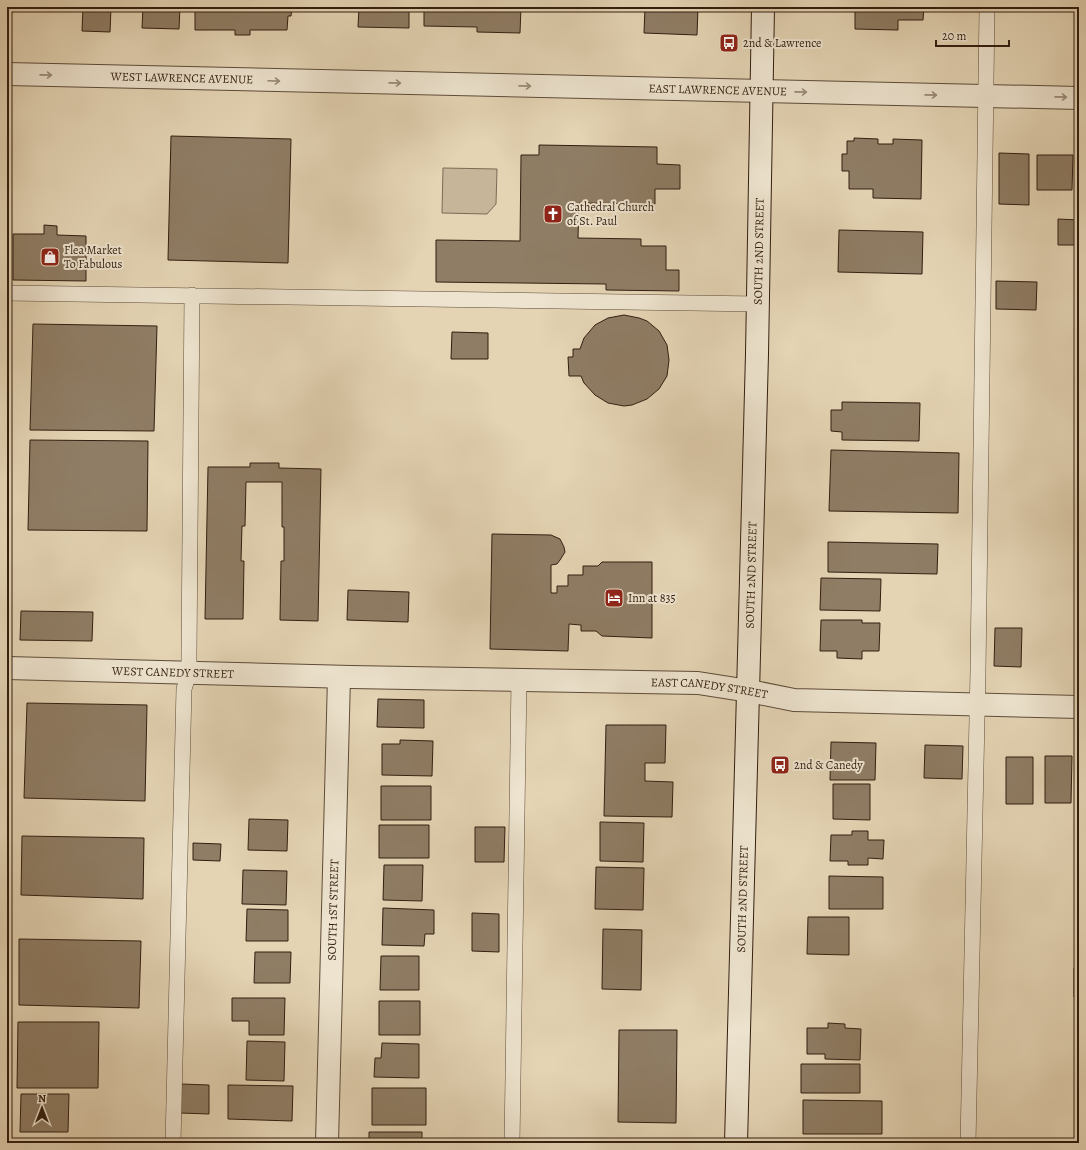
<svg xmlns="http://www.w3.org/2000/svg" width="1086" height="1150" viewBox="0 0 1086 1150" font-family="Alegreya,serif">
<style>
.green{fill:#c6b598;stroke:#7c6a54}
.building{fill:#8f7d65;stroke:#321e10}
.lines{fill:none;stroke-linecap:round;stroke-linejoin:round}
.service-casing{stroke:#5e4c39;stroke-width:16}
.minor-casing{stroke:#5e4c39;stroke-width:24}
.tertiary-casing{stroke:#5e4c39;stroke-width:24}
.secondary-casing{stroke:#321e10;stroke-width:24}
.service{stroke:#ede3ce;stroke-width:15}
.minor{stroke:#ede3ce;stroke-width:22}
.tertiary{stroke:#ede3ce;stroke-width:22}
.secondary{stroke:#ede3ce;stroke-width:22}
.oneway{stroke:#998a78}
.labels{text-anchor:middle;stroke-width:4;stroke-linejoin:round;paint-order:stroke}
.poi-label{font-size:12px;fill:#321e10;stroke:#ede3ce;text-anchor:start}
.street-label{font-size:12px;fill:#321e10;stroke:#ede3ce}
</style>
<rect width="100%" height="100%" fill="#e4d4b4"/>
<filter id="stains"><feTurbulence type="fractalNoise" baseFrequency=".005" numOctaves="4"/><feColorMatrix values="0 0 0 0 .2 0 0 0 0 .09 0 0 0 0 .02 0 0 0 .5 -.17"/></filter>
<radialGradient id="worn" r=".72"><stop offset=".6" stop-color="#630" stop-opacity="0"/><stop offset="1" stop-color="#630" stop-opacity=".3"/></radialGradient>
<path class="green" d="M443,168L497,169L496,204L487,214L442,213Z"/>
<path class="building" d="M83,7H116H111L110,32L82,31Z
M143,7H180L179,29L142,28Z
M195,7H292L291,16H288L287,30H250V35H235V30H195Z
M359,7H409V28L358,27Z
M424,7H521L520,33L477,32V27L424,26Z
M645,7H698L697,35L644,33Z
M841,7H924L923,20H898V30L855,29V9H841Z
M171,136L291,139L288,263L168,260Z
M854,138L878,139V144H893V139L922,140L921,199L873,198V189H849V171H842V154H847V141H854Z
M539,145L657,147V164L680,165V189H655V204L579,203L578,238L641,239V246H666V270H679V291L606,290V284L436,282V240L520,241L521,155H539Z
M999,153L1029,154V205L999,204Z
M1037,155H1073L1072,190H1037Z
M1058,219L1079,220V245H1058Z
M44,225L57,226V235L86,236V281L13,280V234H44Z
M839,230L923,232L922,274L838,272Z
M996,281L1037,282L1036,310L996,309Z
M624,315L639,318L647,321L659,331L667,345L669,360L667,376L659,389L647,399L632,405L624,406L608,403L595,395L584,383L581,376H569L568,357H573V349H580L584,338L595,325L608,318Z
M33,324L157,326L154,431L30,430Z
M452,332L488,333V359H451Z
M842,402L920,403L919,441L842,440V432L831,431V410H842Z
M30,440L148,441L147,531L28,530Z
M831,450L959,453L958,513L829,511Z
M250,463H279V468L321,469L318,621L280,620L281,561H284V527H282V482H246L245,526H242L241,561H244L243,619H205L208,467H250Z
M492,534L551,535L560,539L564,547L565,552L560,560L557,564L551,565V593H557V586H568V575H583V566H598L602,562H652V638L602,636L596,631H581V625L569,624L568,651L490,649Z
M828,542L938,544L937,574L828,572Z
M821,578L881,579L880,611L820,610Z
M348,590L409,592L408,622L347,620Z
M21,611L93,612L92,641L20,640Z
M821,620H862V623H880L879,651H862V659L837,658V651H820Z
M995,628H1022L1021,667L994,666Z
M378,699L424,700V728L377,727Z
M27,703L147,705L145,801L24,798Z
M606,725H666L665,763H645V781L673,782L672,817L604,816Z
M400,740L433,741L432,776L382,775V744H400Z
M831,742L876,743L875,780H830Z
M925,745L963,746L962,779L924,778Z
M1045,756H1072L1071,803H1045Z
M1006,757H1033V804H1006Z
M833,784H870V820L833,819Z
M381,786H431V820H381Z
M249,819L288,820L287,851L248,850Z
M600,822L644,823L643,862L600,861Z
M379,825H429V858H379Z
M475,827H505L504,862H475Z
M852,831H868V840H884L883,859L868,858V865H848V861H830L831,835H852Z
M22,836L144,838L143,899L21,895Z
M193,843L221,844L220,861L193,860Z
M384,865H423L422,901L383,900Z
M596,867L644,868L643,910L595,909Z
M243,870L287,871L286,905L242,904Z
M829,876L883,877V909H829Z
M383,908L434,910V934H425L424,946L382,945Z
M247,909L288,910V941H246Z
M472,913L499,914V952L472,951Z
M808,917H849V955L807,954Z
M603,929L642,930L641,990L602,989Z
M19,939L141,941L139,1008L19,1005Z
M255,952H291L290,983H254Z
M381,956H419V990H380Z
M1074,968H1079V997H1074Z
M232,998H285L284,1035H249V1021H232Z
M379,1001H420V1035H379Z
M18,1022H99L98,1088H17Z
M828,1023L845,1024V1028L861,1029L860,1060L825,1059V1054H807V1028H828Z
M619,1030H677L676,1123L618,1122Z
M247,1041L285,1042L284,1081L246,1080Z
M382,1043L419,1044V1078L374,1077L375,1058H381Z
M801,1064H860V1093H801Z
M181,1084L209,1085V1114L180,1113Z
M228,1085L293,1086L292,1121L228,1119Z
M372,1088H426V1125H372Z
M21,1094H69L68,1132H20Z
M803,1100L882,1101V1134H803Z
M369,1132H422V1143H369Z
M806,1139L871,1140V1143H806Z
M17,1141L52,1142V1143H17Z"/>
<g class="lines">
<g class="service-casing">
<path id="service" d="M7,293L758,304
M173,1143L184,689L189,673V654L192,295
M512,1143L519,680
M968,1143L978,671L987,7"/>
</g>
<g class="minor-casing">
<g id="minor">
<path id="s1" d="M7,668L351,677L698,683L749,691L794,700L1079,707"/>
<path id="s2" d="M327,1143L339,677"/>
</g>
</g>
<g class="tertiary-casing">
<g id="tertiary">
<path id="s3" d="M7,74L1079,98"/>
</g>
</g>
<g class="secondary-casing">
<g id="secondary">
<path id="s4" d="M736,1143L757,354L763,7"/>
</g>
</g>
<use href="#service" class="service"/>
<use href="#minor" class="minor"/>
<use href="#tertiary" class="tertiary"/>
<use href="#secondary" class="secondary"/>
</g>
<defs><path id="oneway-shaft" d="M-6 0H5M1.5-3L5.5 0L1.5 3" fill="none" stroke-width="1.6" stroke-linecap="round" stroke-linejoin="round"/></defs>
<g class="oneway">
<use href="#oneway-shaft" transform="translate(46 75) rotate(1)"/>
<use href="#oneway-shaft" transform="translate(274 81) rotate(2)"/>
<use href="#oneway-shaft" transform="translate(395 83) rotate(1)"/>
<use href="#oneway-shaft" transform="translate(525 86) rotate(1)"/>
<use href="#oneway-shaft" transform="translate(801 92) rotate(1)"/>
<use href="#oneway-shaft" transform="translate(931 95) rotate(1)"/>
<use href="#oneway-shaft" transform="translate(1061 97) rotate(1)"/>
</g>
<defs>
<g id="bus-square" transform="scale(1)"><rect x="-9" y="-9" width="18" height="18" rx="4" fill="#8f2418" stroke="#ede3ce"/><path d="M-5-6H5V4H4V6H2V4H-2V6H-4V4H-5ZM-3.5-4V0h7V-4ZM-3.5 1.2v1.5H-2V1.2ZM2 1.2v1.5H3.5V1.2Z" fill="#fff"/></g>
<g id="church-square" transform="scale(1)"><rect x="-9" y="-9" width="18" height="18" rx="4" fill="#8f2418" stroke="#ede3ce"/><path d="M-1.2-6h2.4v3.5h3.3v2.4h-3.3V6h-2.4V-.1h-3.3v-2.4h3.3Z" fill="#fff"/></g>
<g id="shop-square" transform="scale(1)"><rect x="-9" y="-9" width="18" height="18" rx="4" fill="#8f2418" stroke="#ede3ce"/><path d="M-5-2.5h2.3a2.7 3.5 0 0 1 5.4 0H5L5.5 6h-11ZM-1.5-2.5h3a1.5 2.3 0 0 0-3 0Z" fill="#fff"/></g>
<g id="hotel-square" transform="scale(1)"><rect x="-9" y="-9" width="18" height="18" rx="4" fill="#8f2418" stroke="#ede3ce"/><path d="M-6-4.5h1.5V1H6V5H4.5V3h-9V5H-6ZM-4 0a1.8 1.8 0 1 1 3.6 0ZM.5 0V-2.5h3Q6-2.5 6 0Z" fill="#fff"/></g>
</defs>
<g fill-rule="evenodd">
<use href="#bus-square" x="729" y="43"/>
<use href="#church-square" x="553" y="214"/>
<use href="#shop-square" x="50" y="257"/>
<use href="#hotel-square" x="614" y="598"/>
<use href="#bus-square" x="780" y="765"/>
</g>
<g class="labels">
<g class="poi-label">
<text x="743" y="47">2nd &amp; Lawrence</text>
<text x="567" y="211">Cathedral Church<tspan x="567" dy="14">of St. Paul</tspan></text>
<text x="64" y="254">Flea Market<tspan x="64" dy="14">To Fabulous</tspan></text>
<text x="628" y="602">Inn at 835</text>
<text x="794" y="769">2nd &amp; Canedy</text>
</g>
<g class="street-label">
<text dy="4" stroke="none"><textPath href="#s3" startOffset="175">WEST LAWRENCE AVENUE</textPath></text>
<text dy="4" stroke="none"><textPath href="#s3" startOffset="711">EAST LAWRENCE AVENUE</textPath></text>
<text dy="4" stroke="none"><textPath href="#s4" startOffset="892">SOUTH 2ND STREET</textPath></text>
<text dy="4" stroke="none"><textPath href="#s4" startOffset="568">SOUTH 2ND STREET</textPath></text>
<text dy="4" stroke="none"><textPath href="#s1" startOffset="166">WEST CANEDY STREET</textPath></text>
<text dy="4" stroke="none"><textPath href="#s1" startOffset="703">EAST CANEDY STREET</textPath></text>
<text dy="4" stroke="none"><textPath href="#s4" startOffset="244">SOUTH 2ND STREET</textPath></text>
<text dy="4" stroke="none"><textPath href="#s2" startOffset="233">SOUTH 1ST STREET</textPath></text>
</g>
</g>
<rect width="1086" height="1150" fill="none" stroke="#e4d4b4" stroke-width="24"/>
<rect x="8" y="8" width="1070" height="1134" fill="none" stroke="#321e10" stroke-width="2"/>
<rect x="12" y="12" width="1062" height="1126" fill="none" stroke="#321e10"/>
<g transform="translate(42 1108)" stroke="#ede3ce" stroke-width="3" paint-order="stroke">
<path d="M0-3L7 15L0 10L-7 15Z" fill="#321e10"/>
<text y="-6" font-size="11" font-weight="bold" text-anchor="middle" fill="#321e10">N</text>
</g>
<path d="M936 40v6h73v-6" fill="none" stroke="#321e10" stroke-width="2"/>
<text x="942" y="40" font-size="12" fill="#321e10" stroke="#ede3ce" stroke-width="3" paint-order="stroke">20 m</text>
<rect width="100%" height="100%" filter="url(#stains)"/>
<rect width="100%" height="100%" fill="url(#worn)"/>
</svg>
